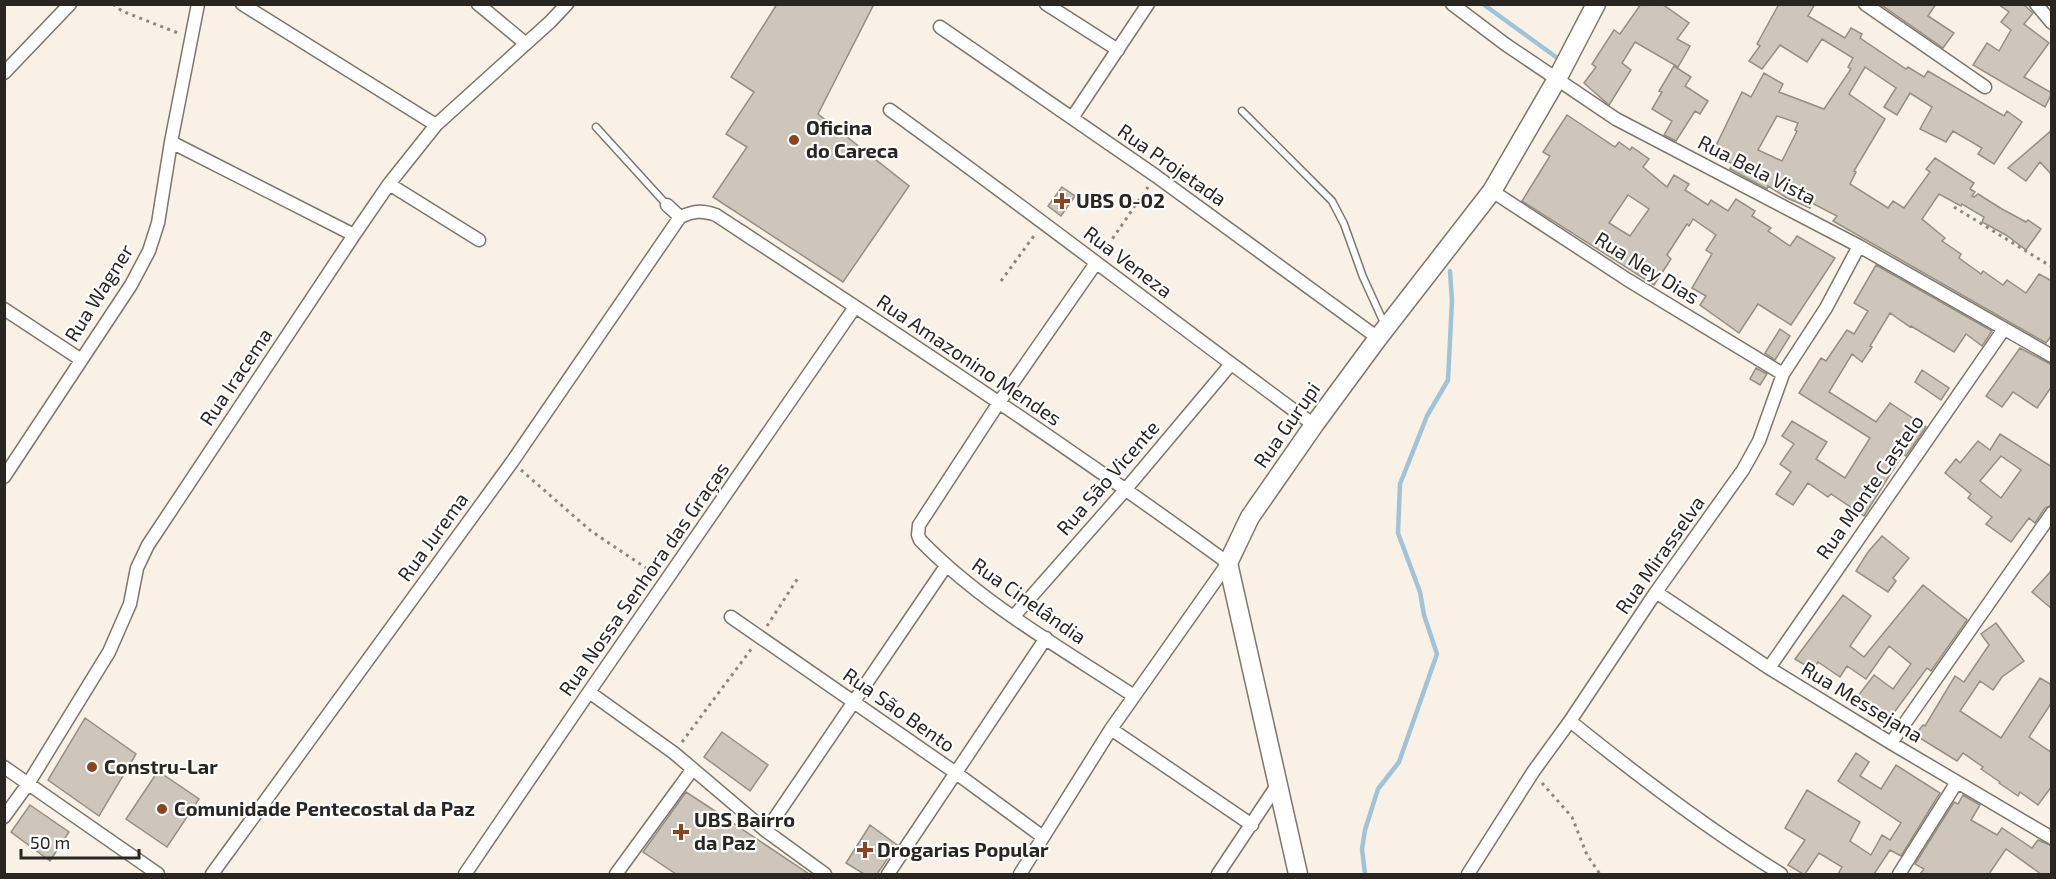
<svg xmlns="http://www.w3.org/2000/svg" width="2056" height="879" viewBox="0 0 2056 879" font-family="'Exo 2',sans-serif">
<style>
.lines{fill:none;stroke-linecap:round;stroke-linejoin:round}
.stream{stroke:#a1c3d8;stroke-width:4.5}
.building{fill:#cec6bb;stroke:#958e83;stroke-width:1.5;fill-rule:evenodd}
.lane-casing{stroke:#7d766b;stroke-width:9}
.street-casing{stroke:#7d766b;stroke-width:15}
.secondary-casing{stroke:#7d766b;stroke-width:21}
.path{stroke:#8d8780;stroke-width:3;stroke-dasharray:3 4.5;stroke-linecap:butt}
.lane{stroke:#fff;stroke-width:6}
.street{stroke:#fff;stroke-width:12}
.secondary{stroke:#fff;stroke-width:18}
.poi-dot{fill:#8b4420;stroke:#fff;stroke-width:2}
.labels{text-anchor:middle;stroke-width:4.5;stroke-linejoin:round;paint-order:stroke}
.poi-label{font-size:20px;font-weight:bold;fill:#292622;stroke:#fff;text-anchor:start}
.street-label{font-size:20px;fill:#292622;stroke:#fff}
</style>
<rect width="100%" height="100%" fill="#f9f1e5"/>
<g class="lines">
<path class="stream" d="M1483,4L1556,57
M1365,874L1362,849L1365,830L1378,789L1399,762L1437,654L1424,615L1420,592L1398,533L1400,484L1427,416L1448,380L1452,301L1450,271"/>
</g>
<path class="building" d="M777,4H874L818,114L909,186L843,282L713,197L747,147L726,134L754,92L731,77Z
M1641,4H1662L1689,23L1677,39L1690,46L1678,67L1635,42L1622,63L1631,70L1609,105L1584,83L1596,67L1592,64L1614,30L1620,34Z
M1779,4H1815L1808,16L1845,38L1851,28L1862,34L1860,38L1906,69L1908,67L1924,77L1928,71L2004,116L2007,111L2022,122L1994,164L1978,154L1982,148L1953,131L1946,142L1920,129L1932,107L1910,93L1897,115L1884,107L1896,88L1865,67L1849,94L1885,119L1854,171L1856,172L1850,184L1888,208L1893,201L1904,208L1930,172L1926,169L1935,158L1974,183L1970,189L1975,192L1972,196L1974,197L1978,194L2002,209L2026,222L2028,220L2041,229L2026,250L2006,235L1982,222L1984,217L1962,204L1961,206L1939,194L1922,219L1945,238L1942,241L1961,254L1959,258L1981,274L1983,271L2003,285L2007,280L2026,293L2039,274L2052,281V335L2046,343L1833,221L1837,216L1812,203L1810,208L1787,198L1768,186L1767,189L1730,169L1733,164L1712,154L1742,92L1751,97L1764,73L1783,84L1779,92L1824,109L1851,69L1848,67L1853,58L1822,39L1807,62L1780,45L1762,69L1749,61L1760,46L1757,44ZM1777,116L1798,123L1795,130L1797,131L1782,161L1758,150Z
M1880,4H1936L1928,16L1954,33L1943,48Z
M1998,4H2023L2033,13L2024,24L2049,43L2024,77L2052,93L2045,107L1973,65L1987,43L1999,51L2011,30L2001,22L2009,12Z
M1674,66L1691,77L1685,86L1708,101L1700,114L1695,111L1676,141L1664,135L1672,121L1652,109L1662,92L1659,91Z
M1567,115L1615,147L1619,142L1630,150L1632,147L1649,159L1643,167L1667,187L1674,175L1689,184L1685,190L1708,205L1711,200L1728,211L1736,199L1755,211L1752,216L1771,228L1768,231L1790,246L1797,236L1835,258L1791,325L1758,304L1739,333L1700,305L1706,296L1692,288L1712,254L1706,250L1716,235L1693,219L1689,226L1687,224L1667,255L1671,259L1654,285L1522,201L1550,156L1543,152ZM1628,195L1649,209L1630,236L1609,223Z
M2052,130V175L2040,162L2026,181L2008,168Z
M1062,187L1075,196L1061,216L1048,206Z
M1876,265L1992,331L1982,346L1966,334L1954,352L1911,326L1910,327L1890,313L1870,346L1872,347L1862,362L1852,354L1829,392L1876,422L1890,403L1926,427L1906,456L1903,454L1864,516L1831,494L1828,497L1808,483L1793,505L1776,494L1791,472L1780,464L1794,444L1782,436L1792,421L1827,442L1816,459L1845,478L1870,438L1799,393L1821,358L1826,361L1847,330L1854,334L1868,311L1854,303Z
M1780,329L1790,336L1775,360L1765,353Z
M2020,348L2052,365V386L2037,408L2013,392L2002,407L1986,396Z
M1756,368L1767,374L1760,385L1750,379Z
M1922,370L1949,388L1941,400L1915,382Z
M2000,434L2052,467V505L2045,508L2035,523L2029,518L2011,542L1986,524L1992,517L1968,498L1971,494L1945,473L1956,459L1960,463L1978,441L1990,450ZM2001,456L2021,470L2001,498L1980,481Z
M1882,536L1909,558L1893,578L1896,581L1888,592L1856,571L1868,552Z
M2052,570V609L2032,592Z
M1923,585L1967,620L1931,671L1927,668L1890,718L1858,696L1874,675L1893,689L1911,664L1889,646L1866,679L1847,666L1840,677L1818,662L1813,670L1795,659L1843,595L1871,616L1850,646L1864,657Z
M1996,623L2024,661L2002,677L1993,690L1980,681L1960,711L2001,738L2040,678L2052,685V702L2029,737L2052,753V786L2038,805L2020,792L2018,796L1999,783L2000,782L1981,769L1983,767L1963,753L1957,761L1915,735L1923,725L1925,726L1955,676L1964,682L1989,645L1981,634Z
M85,718L136,754L99,816L48,780Z
M722,732L768,765L750,791L704,757Z
M1856,753L1869,762L1860,776L1881,789L1896,765L1940,793L1901,856L1890,850L1874,874H1838L1842,867L1819,853L1805,874H1803L1788,865L1805,840L1785,828L1807,790L1860,822L1850,841L1871,855L1882,835L1890,840L1901,823L1838,781Z
M158,771L199,799L167,847L126,819Z
M686,792L718,813L809,874H676L643,852Z
M1963,795L1980,805L1971,820L1997,835L2002,828L2032,848L2038,840L2052,846V874H2041L2006,849L1989,874H1920L1924,869L1915,864L1954,802L1958,804Z
M30,805L69,832L50,861L11,832Z
M870,825L897,845L877,874H864L846,863Z"/>
<g class="lines">
<g class="lane-casing">
<path id="lane" d="M1242,111L1332,201L1344,224L1363,277L1384,323
M596,127L667,205"/>
</g>
<g class="street-casing">
<path id="street" d="M242,4L436,125
M478,4L525,43
M1046,4L1118,50
M1452,4L1505,44L1616,119L1859,246L2052,356
M1865,4L1985,87
M2036,4L2052,23
M940,27L1156,176L1378,338
M4,73L70,4
M890,110C1033,213 1172,321 1314,425
M1072,118L1148,4
M171,142L354,235
M389,184L479,240
M1492,191L1628,280L1783,374
M667,205L680,217
M1096,263L998,404L919,525L918,535L920,540C981,603 1061,648 1134,696
M4,309L80,359
M4,477L131,285L149,251L158,223L171,142L198,4
M1656,592L1769,668L1891,743L2052,838
M1014,616L1126,489L1231,364
M731,617L956,773L1043,837
M1769,668L2004,329
M589,692L674,753L766,831L825,874
M1570,721C1638,776 1706,828 1781,874
M1111,729L1252,825
M1891,743L2052,513
M4,767L158,874
M4,817L28,784L109,652L130,604L137,568L148,545L354,235L389,184L436,125L550,22L567,4
M766,831L946,566
M212,874L512,462L680,217C694,211 701,210 716,215C888,328 1061,441 1228,563L1111,729L1020,874
M465,874L589,692L855,307
M616,874L692,770
M888,874L1046,638
M1218,874L1278,784
M1468,874L1533,772L1570,721L1656,592L1743,470L1759,441L1783,374L1826,308L1859,246
M1899,874L1957,782"/>
</g>
<g class="secondary-casing">
<path id="secondary" d="M1298,874L1228,563L1250,517L1314,425L1378,338L1492,191L1557,79L1596,4"/>
</g>
<path class="path" d="M113,4L122,11L178,33
M1954,207L2052,267
M1104,251L1148,187
M1001,281L1036,233
M521,470L591,531L655,574
M767,626L798,578
M682,742L752,648
M1542,783L1572,817L1587,855L1600,874"/>
<use href="#lane" class="lane"/>
<use href="#street" class="street"/>
<use href="#secondary" class="secondary"/>
</g>
<g class="poi-dot">
<circle cx="794" cy="140" r="6"/>
<path d="M1059 192h6v6h6v6h-6v6h-6v-6h-6v-6h6z"/>
<circle cx="92" cy="767" r="6"/>
<circle cx="162" cy="809" r="6"/>
<path d="M678 823h6v6h6v6h-6v6h-6v-6h-6v-6h6z"/>
<path d="M862 841h6v6h6v6h-6v6h-6v-6h-6v-6h6z"/>
</g>
<g class="labels">
<g class="poi-label">
<text x="806" y="135">Oficina<tspan x="806" dy="23">do Careca</tspan></text>
<text x="1076" y="208">UBS O-02</text>
<text x="104" y="774">Constru-Lar</text>
<text x="174" y="816">Comunidade Pentecostal da Paz</text>
<text x="694" y="827">UBS Bairro<tspan x="694" dy="23">da Paz</tspan></text>
<text x="877" y="857">Drogarias Popular</text>
</g>
<g class="street-label">
<text transform="translate(1172 165) rotate(35)" y="7">Rua Projetada</text>
<text transform="translate(1757 170) rotate(27)" y="7">Rua Bela Vista</text>
<text transform="translate(1128 262) rotate(37)" y="7">Rua Veneza</text>
<text transform="translate(1647 268) rotate(32)" y="7">Rua Ney Dias</text>
<text transform="translate(99 293) rotate(-58)" y="7">Rua Wagner</text>
<text transform="translate(969 360) rotate(34)" y="7">Rua Amazonino Mendes</text>
<text transform="translate(236 377) rotate(-56)" y="7">Rua Iracema</text>
<text transform="translate(1287 425) rotate(-55)" y="7">Rua Gurupi</text>
<text transform="translate(1108 478) rotate(-49)" y="7">Rua São Vicente</text>
<text transform="translate(1870 487) rotate(-55)" y="7">Rua Monte Castelo</text>
<text transform="translate(433 537) rotate(-54)" y="7">Rua Jurema</text>
<text transform="translate(1660 555) rotate(-55)" y="7">Rua Mirasselva</text>
<text transform="translate(644 579) rotate(-55)" y="7">Rua Nossa Senhora das Graças</text>
<text transform="translate(1029 601) rotate(35)" y="7">Rua Cinelândia</text>
<text transform="translate(1862 702) rotate(31)" y="7">Rua Messejana</text>
<text transform="translate(899 710) rotate(35)" y="7">Rua São Bento</text>
</g>
</g>
<rect width="2056" height="879" fill="none" stroke="#292622" stroke-width="12"/>
<path d="M21 849v9h118v-9" fill="none" stroke="#292622" stroke-width="3"/>
<text x="30" y="849" font-size="18" fill="#292622" stroke="#ffffff" stroke-width="4.5" paint-order="stroke">50 m</text>
</svg>
